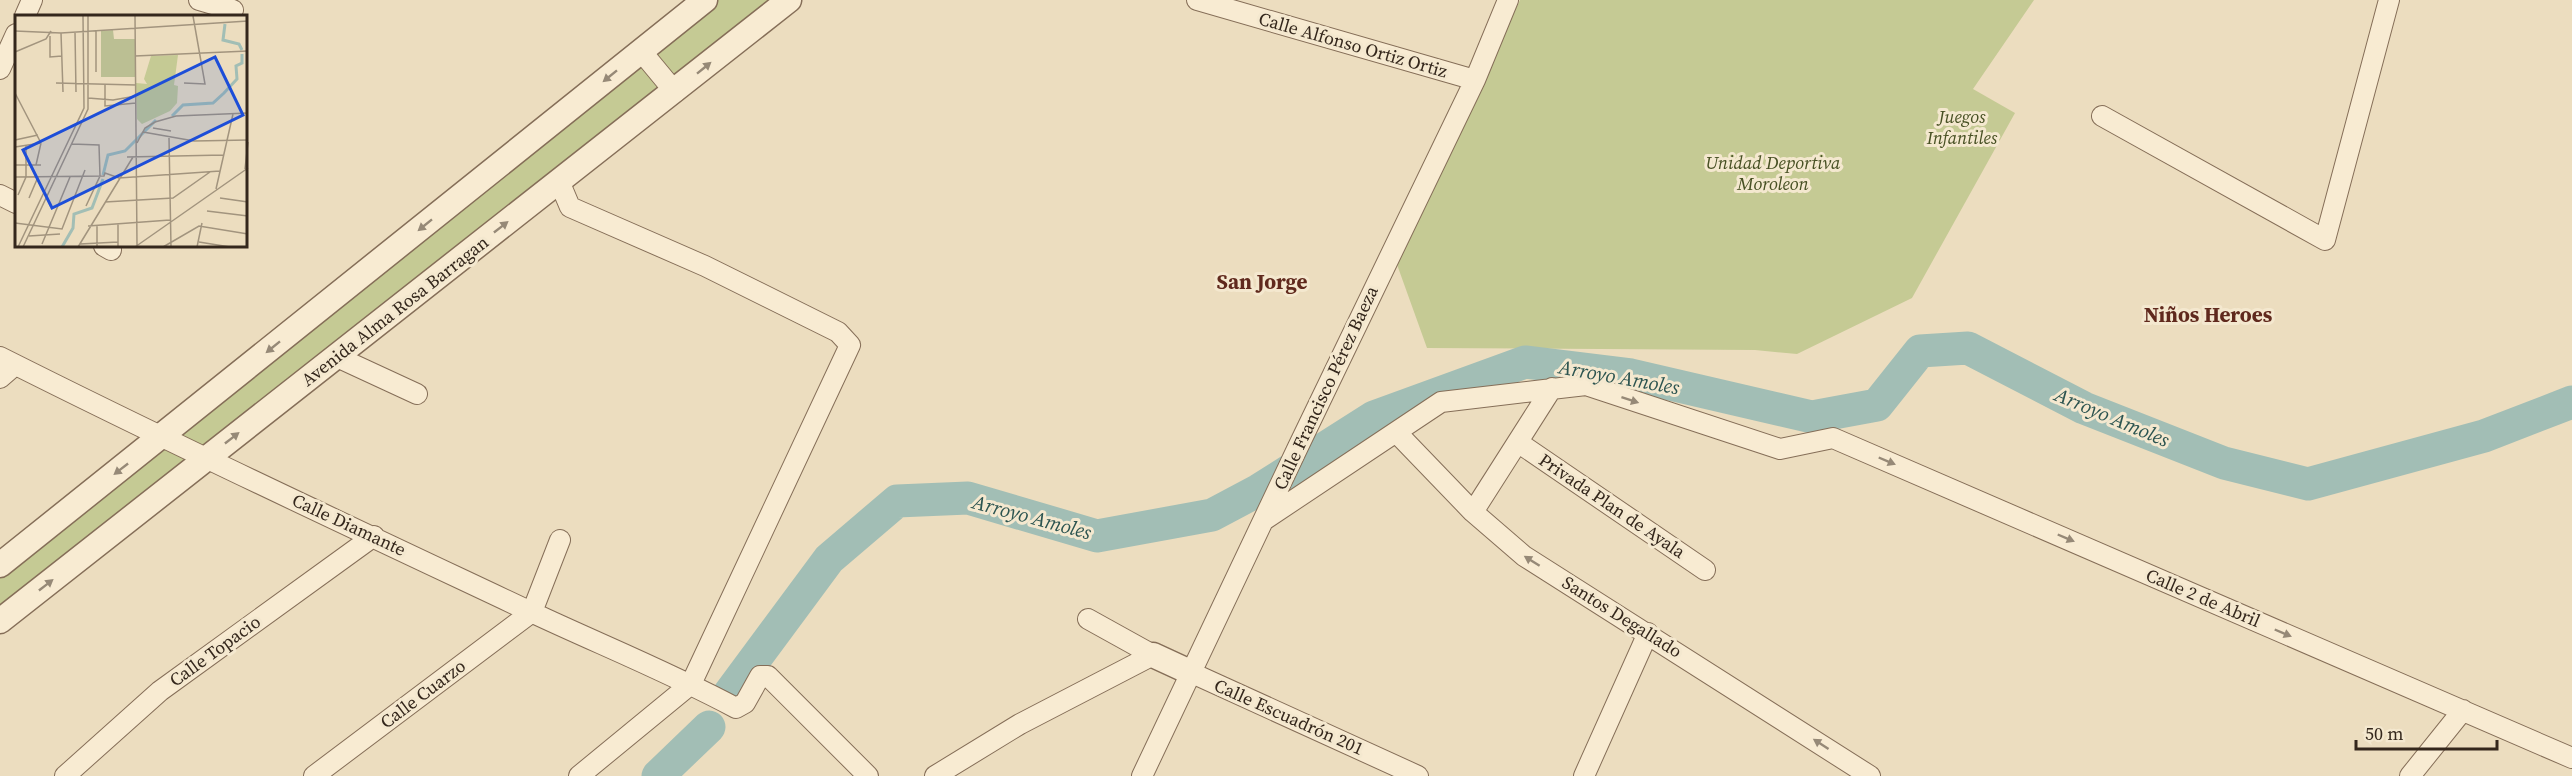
<svg xmlns="http://www.w3.org/2000/svg" width="2572" height="776" viewBox="0 0 2572 776" font-family="'Source Serif 4',serif">
<style>
.green{fill:#c5ca94}
.lines{fill:none;stroke-linecap:round;stroke-linejoin:round}
.river{stroke:#a2beb5;stroke-width:33}
.minor-casing{stroke:#856e58;stroke-width:22}
.tertiary-casing{stroke:#856e58;stroke-width:27}
.minor{stroke:#f8ebd2;stroke-width:20}
.tertiary{stroke:#f8ebd2;stroke-width:24}
.oneway{fill:#968977}
.labels{text-anchor:middle;stroke-width:6;stroke-linejoin:round;paint-order:stroke}
.street-label{font-size:18px;fill:#34271c;stroke:#f4e8cf}
.park-label{font-size:18px;font-style:italic;fill:#475023;stroke:#f4e8cf}
.water-label{font-size:20px;font-style:italic;fill:#2c5450;stroke:#f4e8cf}
.quarter-label{font-size:21px;font-weight:bold;fill:#60291d;stroke:#f4e8cf}
.inset-river{fill:none;stroke:#a2beb5;stroke-width:3}
.inset-road{fill:none;stroke:#a2947e;stroke-width:1.5}
.view{fill:#1d4ed8;fill-opacity:0.15;stroke:#1d4ed8;stroke-width:3}
.inset-edge{fill:none;stroke:#34271c;stroke-width:3}
</style>
<rect width="100%" height="100%" fill="#ecddbf"/>
<path class="green" d="M705,0H784L0,631V567Z
M1520,0H2034L1973,89L2015,113L1912,298L1797,354L1755,350L1427,348L1395,259Z"/>
<g class="lines">
<path class="river" d="M729,694L829,559L897,501L968,498L1097,536L1212,515L1259,490L1374,417L1525,362L1631,375L1812,417L1877,405L1920,351L1968,348L2084,408L2224,463L2308,484L2484,436L2572,402
M658,776L709,727"/>
<g class="minor-casing">
<path id="minor" d="M199,0L233,10
M1197,0L1475,80
M25,16L32,0
M641,51L675,92
M0,69L16,34
M2102,116L2325,240L2389,0
M559,181L570,207L705,266L838,332L850,345L691,684L579,776
M0,195L16,203
M104,246L111,250
M0,357C175,445 353,528 531,612C599,644 669,672 736,708L745,703L760,676H768L868,776
M337,357L417,394
M0,378L15,365
M1396,432L1473,512L1524,556L1870,776
M1519,443L1705,570
M1473,512L1552,388
M1264,520L1441,402L1586,385L1780,449L1833,438L2572,758
M1088,619L1153,655
M1192,673L1418,776
M65,776L160,691L374,536
M314,776L532,612L560,540
M935,776L1020,724L1153,655
M1142,776L1298,447L1475,80L1508,0
M1584,776L1648,633
M2410,776L2463,710"/>
</g>
<g class="tertiary-casing">
<path id="tertiary" d="M0,565L705,0
M0,621L789,0
M1153,655L1192,673"/>
</g>
<use href="#minor" class="minor"/>
<use href="#tertiary" class="tertiary"/>
</g>
<defs><path id="oneway-solid" d="M-6-.8H1V-3.2L6.5 0L1 3.2V.8H-6Z" transform="scale(1.5)"/></defs>
<g class="oneway">
<use href="#oneway-solid" transform="translate(704 68) rotate(-39)"/>
<use href="#oneway-solid" transform="translate(610 76) rotate(141)"/>
<use href="#oneway-solid" transform="translate(425 225) rotate(141)"/>
<use href="#oneway-solid" transform="translate(501 227) rotate(-38)"/>
<use href="#oneway-solid" transform="translate(273 347) rotate(141)"/>
<use href="#oneway-solid" transform="translate(1630 400) rotate(18)"/>
<use href="#oneway-solid" transform="translate(232 438) rotate(-38)"/>
<use href="#oneway-solid" transform="translate(1887 461) rotate(23)"/>
<use href="#oneway-solid" transform="translate(121 469) rotate(142)"/>
<use href="#oneway-solid" transform="translate(2066 538) rotate(23)"/>
<use href="#oneway-solid" transform="translate(1532 561) rotate(-148)"/>
<use href="#oneway-solid" transform="translate(46 585) rotate(-38)"/>
<use href="#oneway-solid" transform="translate(2283 633) rotate(23)"/>
<use href="#oneway-solid" transform="translate(1821 744) rotate(-147)"/>
</g>
<g class="labels">
<g class="street-label">
<text transform="translate(1353 45) rotate(16)" y="6">Calle Alfonso Ortiz Ortiz</text>
<text transform="translate(395 311) rotate(-38)" y="6">Avenida Alma Rosa Barragan</text>
<text transform="translate(1326 388) rotate(-65)" y="6">Calle Francisco Pérez Baeza</text>
<text transform="translate(1612 506) rotate(34)" y="6">Privada Plan de Ayala</text>
<text transform="translate(349 525) rotate(25)" y="6">Calle Diamante</text>
<text transform="translate(2203 598) rotate(23)" y="6">Calle 2 de Abril</text>
<text transform="translate(1622 617) rotate(32)" y="6">Santos Degallado</text>
<text transform="translate(215 651) rotate(-36)" y="6">Calle Topacio</text>
<text transform="translate(423 694) rotate(-37)" y="6">Calle Cuarzo</text>
<text transform="translate(1289 717) rotate(24)" y="6">Calle Escuadrón 201</text>
</g>
<g class="park-label">
<text x="1962" y="123">Juegos<tspan x="1962" dy="21">Infantiles</tspan></text>
<text x="1773" y="169">Unidad Deportiva<tspan x="1773" dy="21">Moroleon</tspan></text>
</g>
<g class="water-label">
<text transform="translate(1619 377) rotate(10)" y="7">Arroyo Amoles</text>
<text transform="translate(2112 417) rotate(23)" y="7">Arroyo Amoles</text>
<text transform="translate(1032 517) rotate(15)" y="7">Arroyo Amoles</text>
</g>
<g class="quarter-label">
<text x="1262" y="289">San Jorge</text>
<text x="2208" y="322">Niños Heroes</text>
</g>
</g>
<g transform="translate(15 15)">
<rect width="232" height="232" fill="#ecddbf"/>
<path d="M163,40L159,70L163,71L162,88L155,96L127,109L122,104L121,68L132,69L129,64L136,41Z" fill="#c5ca94"/>
<path d="M98,15L99,24H120L121,62H86V16Z" fill="#bbbf93"/>
<path class="inset-river" d="M210,9L208,25L224,29L227,35M157,101L168,90L198,88L209,78L222,64L221,51L227,48V39M88,160L93,140L110,136L141,105M47,232L58,213L59,199L77,193L88,164"/>
<path class="inset-road" d="M120,1L122,230M0,16L46,18L233,6M60,17L61,77M46,18L48,77M35,21V42L47,41M0,37L31,24L36,16M120,41L233,36M81,57V16M41,68L121,70M169,68L190,69L178,1M90,69V91L121,88M0,78L26,128M73,83L98,85L121,81M138,113L156,116M128,117L179,126L233,125M154,123L156,232M0,125L23,120M122,128L130,113L140,107L161,101L233,98M57,129L84,130L85,161L71,191M0,132L26,128M112,142L209,140M0,150H26M21,150L26,128M230,154L233,127M0,162L89,161L90,158L104,163L205,156M201,174L218,99M3,180L11,162V130M14,183L23,162M205,183L233,187M90,187L158,183L195,157M192,196L233,201M0,208L47,214L70,155M103,209V232M73,211L155,205M14,221L45,219M184,227L215,232M27,229L55,162M65,229L103,227M3,232L69,93L68,1M8,232L73,94V1M63,232L118,142M82,232V211M120,232L233,153M148,232L184,211L233,219M182,232L187,208"/>
<path class="view" d="M200,42L228,100L37,193L8,135Z"/>
<rect width="232" height="232" class="inset-edge"/>
</g>
<path d="M2356 740v9h141v-9" fill="none" stroke="#34271c" stroke-width="3"/>
<text x="2365" y="740" font-size="18" fill="#34271c" stroke="#f4e8cf" stroke-width="4.5" paint-order="stroke">50 m</text>
</svg>
